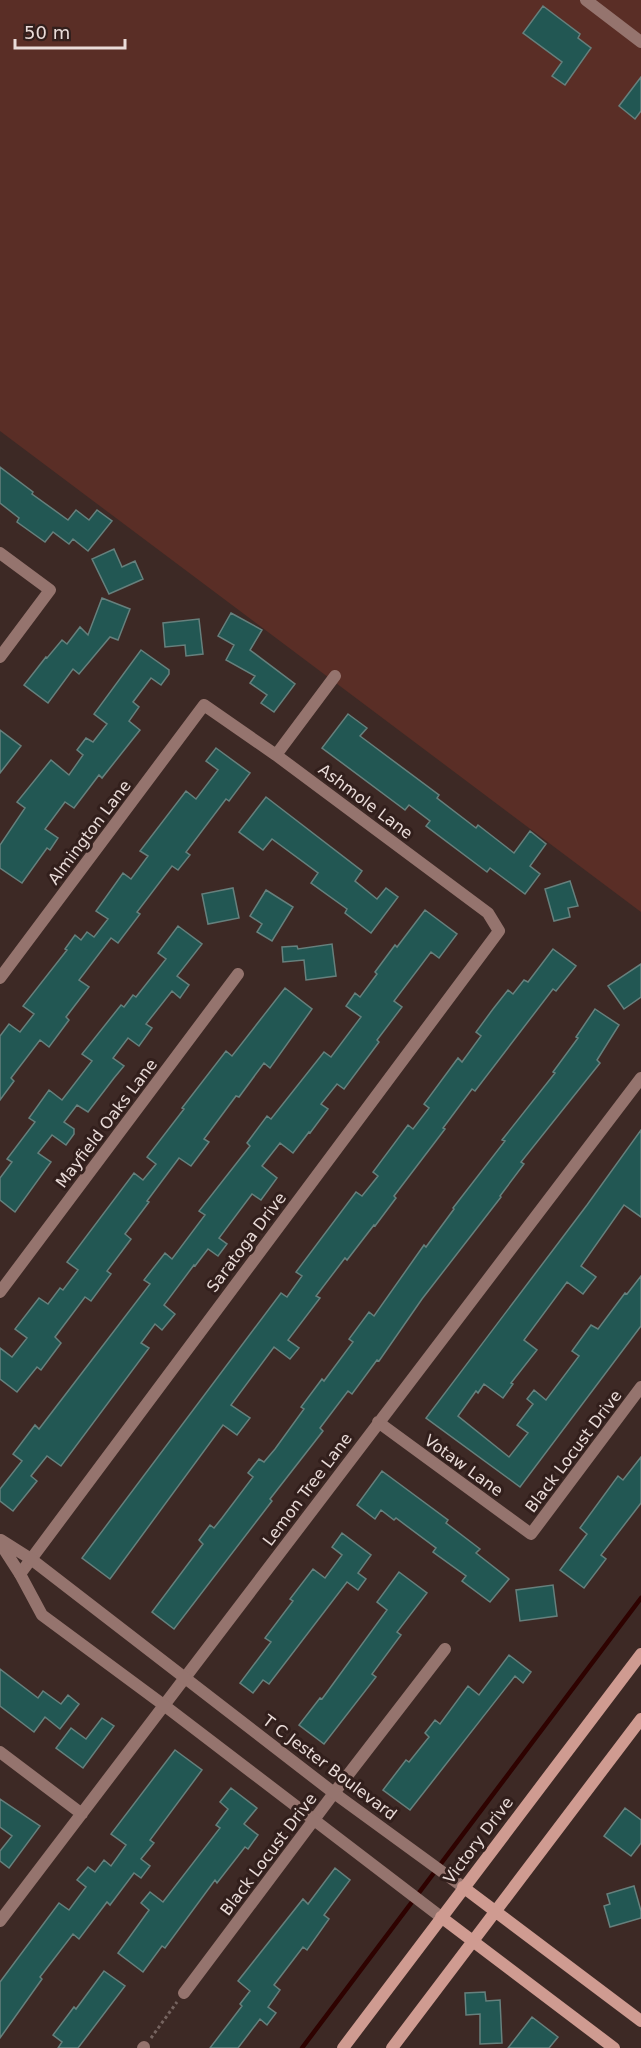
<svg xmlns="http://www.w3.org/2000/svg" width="641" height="2048" viewBox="0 0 641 2048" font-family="'DejaVu Sans',sans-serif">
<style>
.green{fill:#5a2e26}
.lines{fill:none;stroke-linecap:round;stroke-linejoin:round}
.stream{stroke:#2e0200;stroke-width:4.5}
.building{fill:#225753;stroke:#66807d;stroke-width:1.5}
.path{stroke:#75635f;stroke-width:3;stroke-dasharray:3 3;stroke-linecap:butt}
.minor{stroke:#95746e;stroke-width:12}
.tertiary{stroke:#95746e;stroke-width:12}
.secondary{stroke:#cf9b91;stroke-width:12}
.labels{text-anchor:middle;stroke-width:6;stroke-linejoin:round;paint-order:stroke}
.street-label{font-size:16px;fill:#eadcd9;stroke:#321f1c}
</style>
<rect width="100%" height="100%" fill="#3d2925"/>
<path class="green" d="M0,0H641V912L0,431Z"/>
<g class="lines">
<path class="stream" d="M302,2048L641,1598"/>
</g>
<path class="building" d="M543,6L580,34L578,38L591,48L565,85L552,76L562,62L523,33Z
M641,77V111L635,119L619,106Z
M0,467L33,492L32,494L68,520L76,510L89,520L97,510L112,521L88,551L73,539L69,544L53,532L45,542L17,522L19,518L0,503Z
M114,549L122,567L135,561L143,579L109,594L92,559Z
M102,598L130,609L118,640L110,637L79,674L73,669L48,703L24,685L46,657L47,658L62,640L67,644L80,627L88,635Z
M231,613L262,630L250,650L295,684L274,712L261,703L267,695L250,683L255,676L226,660L234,645L218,636Z
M199,619L203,654L186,656L185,645L165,647L163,623Z
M141,650L169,670V674L161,685L151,678L133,702L139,707L129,721L140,730L102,778L99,775L74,808L65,802L45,829L58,838L50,850L47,848L22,883L0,868V845L25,808L17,802L51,760L69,775L83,755L77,750L86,738L93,742L107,724L94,714Z
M348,714L367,728L360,736L439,795L437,798L476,828L478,825L514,853L530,831L546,844L530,866L540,874L525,894L490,868L487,872L426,826L430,821L409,805L405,810L322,748Z
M0,730L21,746L0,773Z
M216,748L250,773L229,801L226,799L186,852L190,855L178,870L172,866L137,912L140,914L118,943L111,938L79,980L89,987L66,1017L69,1020L49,1047L40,1040L11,1078L14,1081L0,1100V1036L9,1024L20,1032L34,1014L23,1006L67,950L65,949L75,935L81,940L87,932L94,937L108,919L96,911L123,873L131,879L148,856L140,851L186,791L196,799L218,770L206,761Z
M266,797L362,871L355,881L377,899L386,888L398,897L371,933L345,913L347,909L311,883L318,873L272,839L263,850L239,832Z
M570,881L578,906L568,908L570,917L554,921L545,889Z
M233,888L239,918L208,924L202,894Z
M266,890L293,907L272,941L257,932L262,924L250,916Z
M425,910L457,934L439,958L431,952L394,1001L402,1007L377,1040L379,1042L344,1089L337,1084L321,1104L328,1109L310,1133L309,1132L293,1153L280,1143L262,1166L277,1178L261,1200L252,1194L219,1238L227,1244L218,1256L208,1249L195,1266L194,1265L164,1305L175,1314L162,1330L155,1324L141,1343L149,1348L61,1466L47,1456L31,1476L37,1481L13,1511L0,1501V1489L22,1461L13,1454L35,1425L39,1429L150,1284L144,1280L165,1253L172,1259L205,1215L199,1211L250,1146L247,1143L267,1116L271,1119L324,1052L331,1057L361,1017L346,1006L355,993L360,997L377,974L375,972L395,945L397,947Z
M178,926L202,944L177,976L189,985L180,998L172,991L146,1024L152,1028L139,1046L128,1038L113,1058L124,1066L114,1078L88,1112L77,1105L64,1122L74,1129V1134L66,1145L52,1135L38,1153L51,1162L15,1212L0,1200V1178L12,1162L7,1159L35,1122L29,1118L49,1090L62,1100L92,1061L82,1054L121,1005L124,1007L133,995L136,997L166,959L158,953Z
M332,944L336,976L306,980L304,960L283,962L282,947L297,946L298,949Z
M553,949L576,966L556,991L553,989L475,1091L472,1089L443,1128L445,1129L394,1196L396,1198L375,1226L374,1225L347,1260L345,1258L316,1296L320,1298L288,1340L299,1348L290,1359L274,1347L231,1405L250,1418L237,1435L223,1425L110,1579L82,1558L281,1293L287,1297L302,1276L296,1272L356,1192L362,1196L378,1176L373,1172L408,1125L413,1129L429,1108L424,1104L458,1058L462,1062L481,1036L476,1032L493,1009L508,990L513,994L524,980L528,982Z
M641,964V997L624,1009L608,986Z
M285,988L312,1009L270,1068L264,1063L239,1097L236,1096L204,1139L209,1142L191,1166L179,1158L147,1201L149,1202L125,1234L131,1239L107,1271L111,1274L91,1301L85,1297L55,1337L61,1343L41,1370L37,1367L17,1392L0,1379V1348L12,1357L27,1338L15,1329L39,1298L48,1304L60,1288L63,1290L78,1270L67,1262L134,1173L143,1180L156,1164L147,1157L184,1109L182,1108L226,1051L232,1056Z
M595,1009L619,1025L597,1060L600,1063L521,1162L524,1164L500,1196L501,1197L422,1299L379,1361L377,1360L352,1394L348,1391L320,1428L323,1431L270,1499L272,1501L174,1629L152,1612L203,1544L199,1540L210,1525L214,1528L222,1518L253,1477L248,1473L259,1459L264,1462L275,1449L304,1409L301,1407L322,1379L324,1381L353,1342L349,1339L369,1312L374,1316L424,1245L426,1247L454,1209L453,1208L505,1141L502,1140L555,1073L553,1072L578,1038L576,1037Z
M641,1130V1217L624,1205L581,1266L596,1277L583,1294L567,1282L524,1340L537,1350L511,1383L513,1384L503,1398L484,1384L478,1393L476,1391L458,1416L509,1457L528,1433L517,1425L533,1404L527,1399L534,1390L546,1400L579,1356L572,1351L591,1325L598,1329L625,1293L627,1294L641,1276V1326L520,1487L426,1418L587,1205Z
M641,1457V1503L601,1555L606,1559L584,1588L560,1570L587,1534L580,1528L618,1476L623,1480Z
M382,1471L448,1520L446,1523L480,1549L476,1553L509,1579L490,1602L462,1581L466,1576L433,1552L436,1548L396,1518L394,1520L381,1510L375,1519L357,1505Z
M342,1533L371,1555L358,1573L366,1579L358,1590L347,1582L269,1684L263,1680L253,1693L240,1683L271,1642L265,1638L293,1601L290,1599L313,1569L325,1578L342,1555L332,1547Z
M399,1572L427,1593L397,1632L401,1635L372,1674L376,1677L324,1744L299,1725L320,1698L322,1699L387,1610L377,1602Z
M553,1585L557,1616L520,1621L516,1590Z
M509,1655L531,1672L523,1683L515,1676L410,1810L383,1790L406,1760L409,1762L429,1737L425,1733L435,1720L440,1724L468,1686L479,1695Z
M0,1669L38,1698L43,1691L61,1704L68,1695L79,1704L60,1729L45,1717L34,1732L0,1706Z
M102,1718L114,1726L83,1768L56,1748L71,1728L86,1739Z
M175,1750L202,1770L150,1840L154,1843L141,1859L150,1866L141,1878L134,1873L110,1905L107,1902L79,1939L73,1934L40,1977L42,1979L0,2038V1982L59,1903L69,1910L86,1887L77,1880L88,1867L95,1872L104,1860L111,1866L126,1845L111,1834Z
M231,1788L257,1808L244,1824L258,1835L248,1849L245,1847L217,1883L215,1880L165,1948L162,1946L143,1972L118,1953L149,1910L141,1903L150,1892L163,1902L220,1828L216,1825L228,1809L220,1802Z
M0,1799L40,1826L9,1868L0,1861V1851L12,1836L0,1827Z
M625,1808L641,1820V1843L631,1856L604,1836Z
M335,1868L350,1880L324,1915L329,1919L307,1950L303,1947L274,1985L280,1990L268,2007L276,2013L267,2025L260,2019L238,2048H210L242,2006L240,2004L250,1991L238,1981L303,1899L308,1904Z
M634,1886L641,1911V1918L610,1927L604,1906L610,1904L607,1894Z
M104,1971L125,1986L78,2048H58L62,2042L53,2035L74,2007L76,2009Z
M485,1992L486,2001L500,2000L502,2043L480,2044V2014L466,2015L465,1993Z
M532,2017L558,2037L549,2048H508Z"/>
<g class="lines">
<path class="path" d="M151,2038L177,2002"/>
<path class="minor" d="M586,0L641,42
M0,553L50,590L0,657
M276,755L335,676
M0,978L204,705L276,755L488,913L499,931L20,1574
M0,1292L238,974
M378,1422L531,1534L641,1387
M0,1752L82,1814
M0,1921L641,1078
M184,1993L334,1793L445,1649
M143,2048L144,2047"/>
<path class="tertiary" d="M1,1540L31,1559L334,1793L463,1887
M0,1543L20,1574L42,1615L165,1706L441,1917"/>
<path class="secondary" d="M463,1887L641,2021
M441,1917L614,2048
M343,2048L641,1654
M392,2048L641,1719"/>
</g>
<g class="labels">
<g class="street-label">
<text transform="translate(366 801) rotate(37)" y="6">Ashmole Lane</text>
<text transform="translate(89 832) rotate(-53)" y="6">Almington Lane</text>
<text transform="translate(106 1123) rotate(-53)" y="6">Mayfield Oaks Lane</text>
<text transform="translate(246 1242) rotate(-53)" y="6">Saratoga Drive</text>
<text transform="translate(573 1451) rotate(-53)" y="6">Black Locust Drive</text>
<text transform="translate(464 1465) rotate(36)" y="6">Votaw Lane</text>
<text transform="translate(307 1489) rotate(-53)" y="6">Lemon Tree Lane</text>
<text transform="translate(330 1767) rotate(37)" y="6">T C Jester Boulevard</text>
<text transform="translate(478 1840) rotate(-53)" y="6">Victory Drive</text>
<text transform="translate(268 1854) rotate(-53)" y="6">Black Locust Drive</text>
</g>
</g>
<path d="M15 39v9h110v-9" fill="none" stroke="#eadcd9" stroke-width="3"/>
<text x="24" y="39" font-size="18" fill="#eadcd9" stroke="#321f1c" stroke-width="4.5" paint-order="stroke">50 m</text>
</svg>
